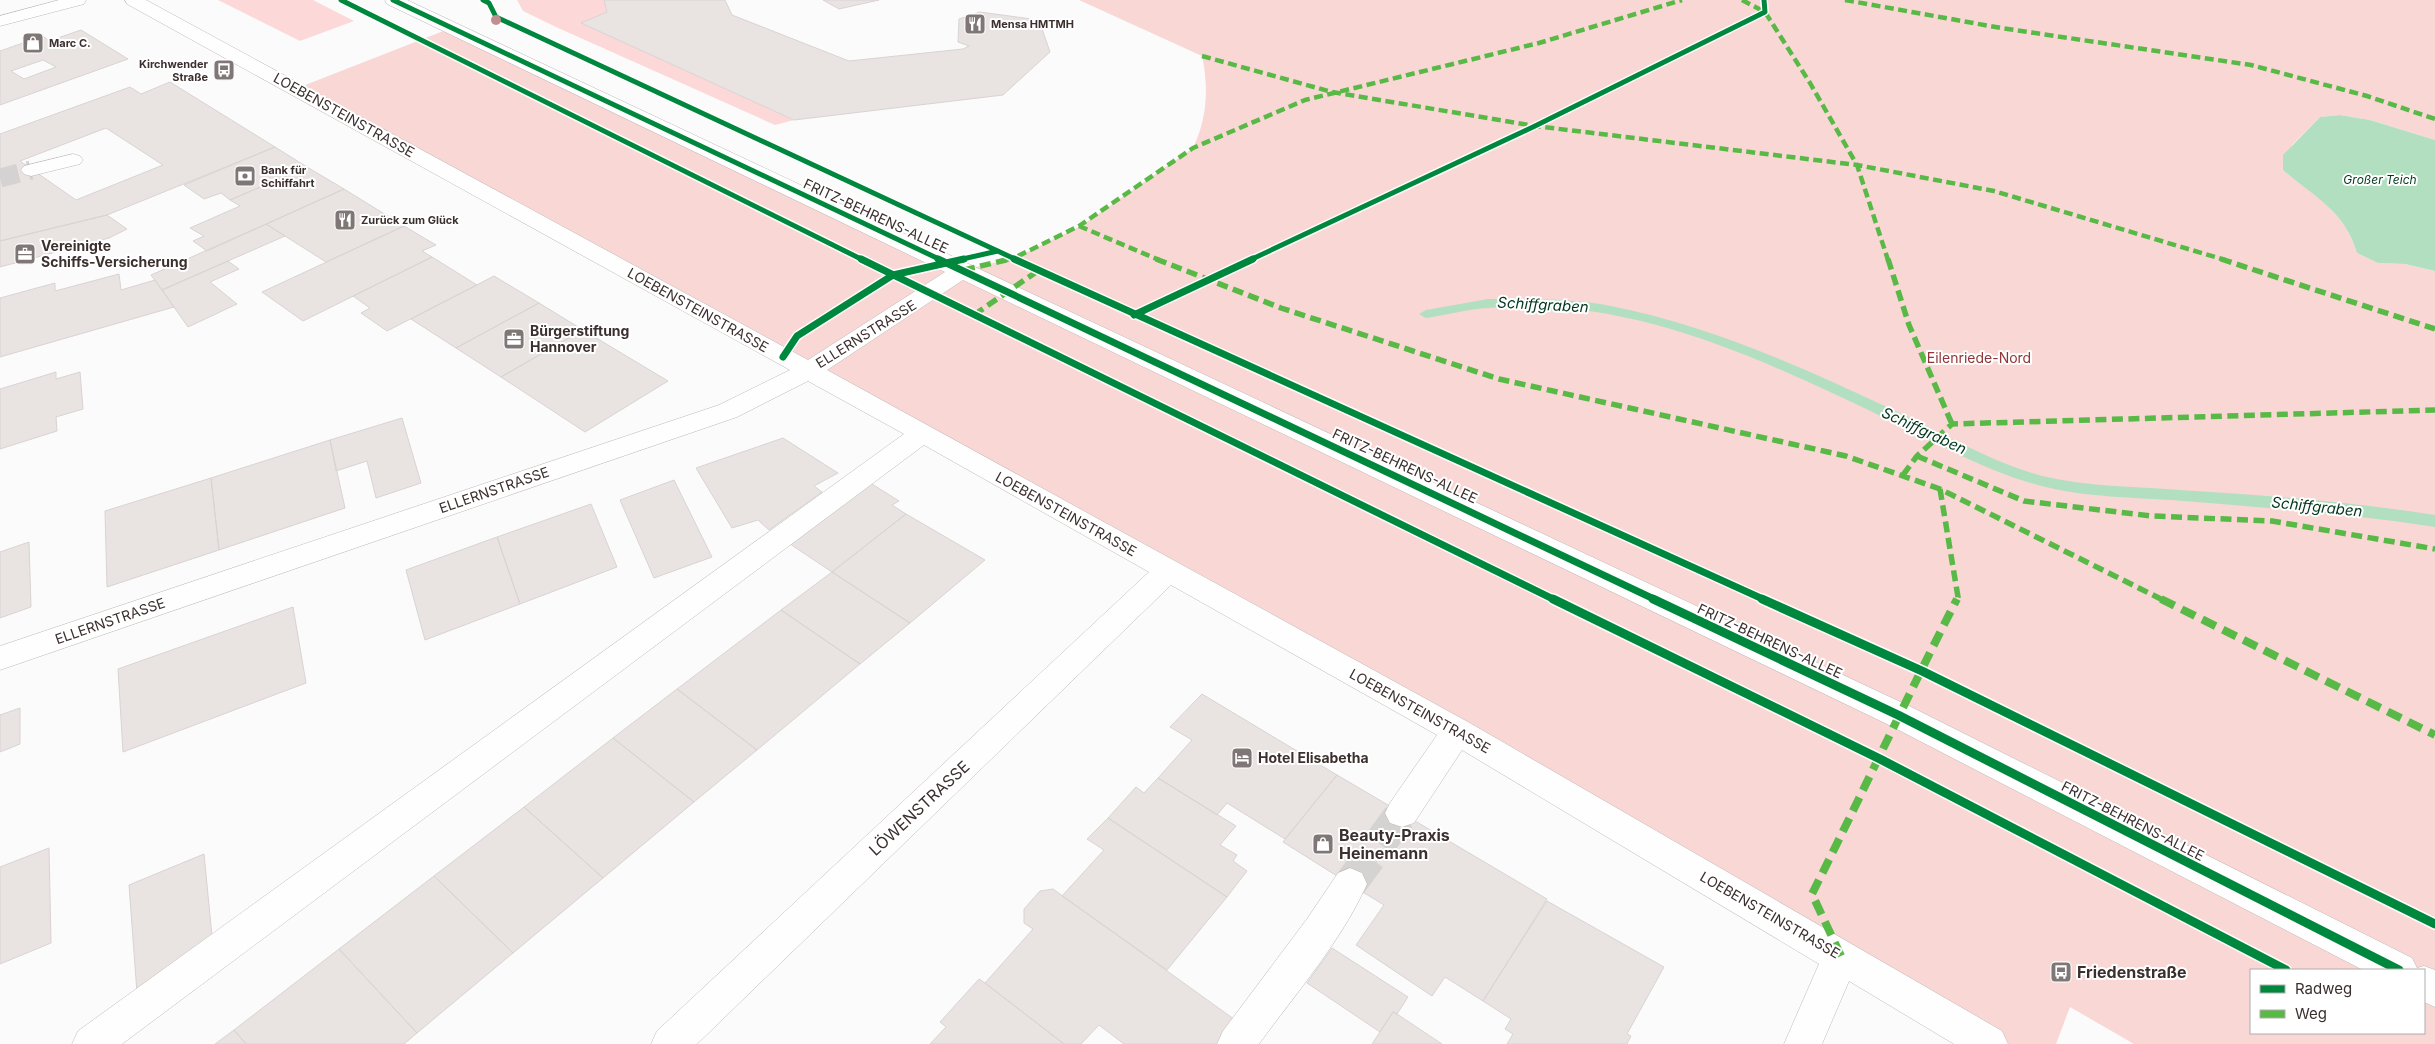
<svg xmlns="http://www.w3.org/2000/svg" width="2435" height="1044" viewBox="0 0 2435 1044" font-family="Inter,sans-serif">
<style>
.green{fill:#fcd9d8}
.forest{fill:#f9d7d5;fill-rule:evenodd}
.water{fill:#b1dfc0}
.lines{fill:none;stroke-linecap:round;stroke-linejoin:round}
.stream{fill:#b1dfc0;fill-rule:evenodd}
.building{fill:#e9e3e2;stroke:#d9d3d3;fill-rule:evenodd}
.minor-tunnel-far1{stroke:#d5d2d2;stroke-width:19;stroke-dasharray:19 10;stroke-linecap:butt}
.minor-tunnel{stroke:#d5d2d2;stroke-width:33;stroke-dasharray:33 17;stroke-linecap:butt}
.minor-casing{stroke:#beb8b8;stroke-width:1}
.minor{fill:#fefefe;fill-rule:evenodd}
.quiet-far2{stroke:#58b947;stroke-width:4.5;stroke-dasharray:9 4.5;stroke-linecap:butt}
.quiet-far1{stroke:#58b947;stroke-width:5.5;stroke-dasharray:11 5.5;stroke-linecap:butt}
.quiet{stroke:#58b947;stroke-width:8;stroke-dasharray:15 8;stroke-linecap:butt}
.cycleway-far2-casing{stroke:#fff;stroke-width:8}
.cycleway-far1-casing{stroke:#fff;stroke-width:10}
.cycleway-casing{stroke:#fff;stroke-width:12}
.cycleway-far2{stroke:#00873e;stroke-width:5}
.cycleway-far1{stroke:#00873e;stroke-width:7}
.cycleway{stroke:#00873e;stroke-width:9}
.tree{fill:#c08f90}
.labels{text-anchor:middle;stroke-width:4;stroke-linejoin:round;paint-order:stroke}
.far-poi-label{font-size:11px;font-weight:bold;fill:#3c302f;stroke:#fff;text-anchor:start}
.far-water-label{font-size:12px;font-style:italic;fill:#01381c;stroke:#fff}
.street-label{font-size:14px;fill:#3c302f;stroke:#fff}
.poi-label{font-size:14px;font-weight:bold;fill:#3c302f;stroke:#fff;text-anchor:start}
.park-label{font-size:14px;fill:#903639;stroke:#fff}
.water-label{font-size:15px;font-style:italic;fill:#01381c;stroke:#fff}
.near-street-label{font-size:16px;fill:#3c302f;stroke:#fff}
.near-poi-label{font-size:16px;font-weight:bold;fill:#3c302f;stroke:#fff;text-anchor:start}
</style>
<rect width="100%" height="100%" fill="#fbfbfb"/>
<path class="green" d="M218,0H313L354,21L300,41Z
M517,0H604L607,12L582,23L794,120L775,125L556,27L523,11Z"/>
<path class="forest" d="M1079,0H2435V140L2370,120L2340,115L2320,117L2292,145L2283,170C2316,198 2344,210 2357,253L2378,263L2405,264L2435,271V1044H2134L2070,1007L2056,1044H1989L295,89L451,28L963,270L1014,258L1081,226L1193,148C1207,119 1209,88 1202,56ZM2251,970H2424V1033H2251Z"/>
<path class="water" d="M2340,115L2370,120L2435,140V271L2405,264L2378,263L2357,253C2344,210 2315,198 2283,170V155L2320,117Z"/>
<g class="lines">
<path class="stream" d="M1488,299C1529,299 1570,298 1611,306C1708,325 1799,366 1889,408C1939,431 1988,461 2042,476C2087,487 2134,486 2179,490C2265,495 2350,502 2435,515V527C2352,514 2268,508 2184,501C2135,497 2085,498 2038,485C1985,471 1937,443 1889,420C1764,360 1630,295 1488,308C1468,309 1447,315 1426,318L1419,314L1426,310Z"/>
</g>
<path class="building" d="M604,0H725L732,15L849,61L963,49L969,46L958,42L959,19L980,12L1039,20L1050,52L1003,95L794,120L581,23L607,12Z
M823,0H879L839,9Z
M81,30L128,59L0,105V51L43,36L49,41ZM43,60L56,67L24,79L11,71Z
M170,82L275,147L107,215L0,241V134L130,87L141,94ZM106,128L163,165L76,200L20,161Z
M275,147L307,167L230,200L221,193L204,199L184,185Z
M307,167L344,189L207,251L193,241L204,236L190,228L240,206L230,200Z
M344,189L404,226L326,262L266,224Z
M107,215L127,229L109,238L0,267V241Z
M266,224L285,236L162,290L151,275Z
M404,226L436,245L422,251L432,257L303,321L262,292Z
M432,257L477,285L387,331L361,313L370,308L353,296Z
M228,261L239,269L210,282L237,304L188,327L162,290Z
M119,274L121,290L155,280L174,307L0,357V298L55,283V291Z
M494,276L539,303L456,348L411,319Z
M539,303L583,330L501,377L456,348Z
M583,330L668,381L585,432L501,377Z
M56,372V379L80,372L83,409L56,417L57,431L0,449V389Z
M402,418L421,483L376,498L367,461L336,471L330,440Z
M783,438L838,473L814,486L822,492L769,530L758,520L732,528L696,468Z
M330,440L345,508L219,550L211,478Z
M211,478L219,550L107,587L105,511Z
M864,479L899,501L892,505L906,514L832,572L784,540Z
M674,480L712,557L654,578L620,500Z
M591,504L617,567L520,604L497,537Z
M906,514L985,560L910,623L832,572Z
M497,537L520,604L425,640L406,570Z
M29,542L31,607L0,618V552Z
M832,572L910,623L860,664L781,610Z
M293,607L306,683L123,752L118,669Z
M781,610L860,664L757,750L677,689Z
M677,689L757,750L694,802L613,738Z
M1202,694L1337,775L1285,839L1227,803L1217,815L1158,778L1192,740L1170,727Z
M20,708V744L0,752V715Z
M613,738L694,802L603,878L524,807Z
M1337,775L1410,818L1356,888L1283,842Z
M1158,778L1236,826L1220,845L1237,855L1233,861L1247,871L1227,897L1108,818L1136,787L1144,793Z
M524,807L603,878L513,953L434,876Z
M1108,818L1227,897L1167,970L1062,896L1104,850L1087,839Z
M1410,818L1547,899L1483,1001L1445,977L1432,996L1356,945L1384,905L1356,888Z
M49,848L51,943L0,964V867Z
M204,854L212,936L137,993L129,885Z
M434,876L513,953L417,1033L339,949Z
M1053,889L1238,1022L1220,1044H1124L1099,1025L1081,1044H1064L985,983L1033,929L1024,923V909L1040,891Z
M1547,901L1664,967L1627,1034L1631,1036L1627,1044H1507L1513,1034L1505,1029L1511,1019L1483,1001Z
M1332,948L1408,997L1397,1014L1393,1012L1380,1032L1307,983Z
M339,949L417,1033L404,1044H246L234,1030Z
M979,979L985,983L1064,1044H930L946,1027L940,1022Z
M1393,1012L1397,1014L1442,1044H1372Z
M234,1030L246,1044H215Z"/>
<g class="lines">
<path class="minor-tunnel-far1" d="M0,178L31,170"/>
<path class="minor-tunnel" d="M1350,884L1402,813"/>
<g class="minor-casing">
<path id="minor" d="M59,0H86L84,4L0,26V16Z
M125,0H146L808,360L945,272L387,4L385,0H407L1909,706L2412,958L2417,968L2424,966L2435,970V1007L2424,1002V970H2363L1887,724L963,280L827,370L1468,722L2002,1031L2008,1044H1954L1849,981L1822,1044H1784L1819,964L1462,750L1414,823L1402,827L1390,823L1385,813L1390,803L1437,735L1171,585L697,1044H651L657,1031L1149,572L924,445L122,1044H72L78,1031L904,434L808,381L737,417L0,670V646L719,405L790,370L127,4Z
M73,154L80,156L83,160L80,164L31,176L24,174L21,170L24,166Z
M1350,868L1362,873L1367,884C1341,942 1296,993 1259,1044H1217L1223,1031L1307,919L1338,873Z"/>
</g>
<use href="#minor" class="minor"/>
<path class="quiet-far2" d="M1742,0L1765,12L1810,83L1857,165L1888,260
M1845,0L2001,28L2251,65L2367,96L2435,119
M1202,56L1332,92L1535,126L1857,165L1994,191L2225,260
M1079,226L1159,260
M1005,260L1014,258L1079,226L1193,148L1305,100L1539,43L1682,0"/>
<path class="quiet-far1" d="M1156,259L1281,308L1499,379L1846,456L1940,489L2163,600
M1888,259L1909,325L1952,424
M2221,259L2435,329
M964,270L1010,259
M974,315L1039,270
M1917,456L2024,501L2152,516L2272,521L2435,549
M1903,475L1917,456L1952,424L2435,410
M1940,489L1958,597L1957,600"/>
<path class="quiet" d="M2161,599L2435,735
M1841,956L1812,894C1861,796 1907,697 1957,599"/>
<g class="cycleway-far2-casing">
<path id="cycleway-far2" d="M341,0L863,260
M393,0L941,260
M483,0L489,3L496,17L1017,260
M958,260L998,251
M1250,260L1535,126L1765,12L1764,0"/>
</g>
<g class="cycleway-far1-casing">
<path id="cycleway-far1" d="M861,259L1555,600
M938,259L1656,600
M1014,259L1765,600
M1134,315L1253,259
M783,357L797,336L893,275L964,259"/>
</g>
<g class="cycleway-casing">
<path id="cycleway" d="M1553,599L1880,759L2286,970
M1653,599L1898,715L2399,970
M1762,599L1922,671L2435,924"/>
</g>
<use href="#cycleway-far2" class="cycleway-far2"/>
<use href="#cycleway-far1" class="cycleway-far1"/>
<use href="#cycleway" class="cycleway"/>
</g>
<circle class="tree" cx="496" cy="20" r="5"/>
<defs>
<g id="restaurant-square" transform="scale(1.125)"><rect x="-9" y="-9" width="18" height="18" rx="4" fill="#7f7776" stroke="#fff"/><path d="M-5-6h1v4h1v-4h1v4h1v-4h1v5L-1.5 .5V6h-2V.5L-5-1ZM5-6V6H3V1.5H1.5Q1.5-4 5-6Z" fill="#fff"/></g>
<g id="shop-square" transform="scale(1.125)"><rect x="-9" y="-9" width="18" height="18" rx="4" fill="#7f7776" stroke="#fff"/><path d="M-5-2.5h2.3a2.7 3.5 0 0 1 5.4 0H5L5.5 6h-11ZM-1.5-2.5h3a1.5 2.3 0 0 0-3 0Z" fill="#fff"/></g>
<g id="bus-square" transform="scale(1.125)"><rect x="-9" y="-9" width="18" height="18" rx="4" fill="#7f7776" stroke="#fff"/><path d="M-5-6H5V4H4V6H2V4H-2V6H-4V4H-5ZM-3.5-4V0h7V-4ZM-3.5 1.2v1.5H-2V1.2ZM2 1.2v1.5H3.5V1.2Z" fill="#fff"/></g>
<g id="bank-square" transform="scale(1.125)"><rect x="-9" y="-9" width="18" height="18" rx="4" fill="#7f7776" stroke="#fff"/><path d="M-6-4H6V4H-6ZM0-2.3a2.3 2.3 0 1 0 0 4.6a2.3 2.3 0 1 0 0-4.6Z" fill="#fff"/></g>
<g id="office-square" transform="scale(1.125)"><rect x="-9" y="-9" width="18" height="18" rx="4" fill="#7f7776" stroke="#fff"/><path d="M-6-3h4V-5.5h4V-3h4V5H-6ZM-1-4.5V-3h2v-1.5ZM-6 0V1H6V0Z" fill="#fff"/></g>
<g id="hotel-square" transform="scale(1.125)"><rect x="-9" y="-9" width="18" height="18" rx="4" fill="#7f7776" stroke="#fff"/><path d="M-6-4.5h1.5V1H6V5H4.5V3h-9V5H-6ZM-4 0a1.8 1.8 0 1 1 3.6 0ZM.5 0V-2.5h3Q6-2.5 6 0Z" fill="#fff"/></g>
</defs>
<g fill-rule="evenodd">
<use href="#restaurant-square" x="975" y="24"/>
<use href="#shop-square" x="33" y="43"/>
<use href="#bus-square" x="224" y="70"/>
<use href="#bank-square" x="245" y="176"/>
<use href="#restaurant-square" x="345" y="220"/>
<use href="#office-square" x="25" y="254"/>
<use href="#office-square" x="514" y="339"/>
<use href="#hotel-square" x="1242" y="758"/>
<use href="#shop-square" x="1323" y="844"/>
<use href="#bus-square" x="2061" y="972"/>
</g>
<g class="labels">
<g class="far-poi-label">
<text x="991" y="28">Mensa HMTMH</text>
<text x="49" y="47">Marc C.</text>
<text x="208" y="68" text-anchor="end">Kirchwender<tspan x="208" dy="13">Straße</tspan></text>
<text x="261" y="174">Bank für<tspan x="261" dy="13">Schiffahrt</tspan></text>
<text x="361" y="224">Zurück zum Glück</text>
</g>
<g class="far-water-label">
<text x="2380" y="184">Großer Teich</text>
</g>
<g class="street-label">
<text transform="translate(344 115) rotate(29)" y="5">LOEBENSTEINSTRASSE</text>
<text transform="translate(876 216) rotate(25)" y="5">FRITZ-BEHRENS-ALLEE</text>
<text transform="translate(698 310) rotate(29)" y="5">LOEBENSTEINSTRASSE</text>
<text transform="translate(866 334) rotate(-32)" y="5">ELLERNSTRASSE</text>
<text transform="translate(1405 466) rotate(25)" y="5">FRITZ-BEHRENS-ALLEE</text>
<text transform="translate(494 490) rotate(-19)" y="5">ELLERNSTRASSE</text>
<text transform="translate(1066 514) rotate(29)" y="5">LOEBENSTEINSTRASSE</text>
<text transform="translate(110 621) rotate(-19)" y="5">ELLERNSTRASSE</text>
<text transform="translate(1770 641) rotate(25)" y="5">FRITZ-BEHRENS-ALLEE</text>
<text transform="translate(1420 711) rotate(29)" y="5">LOEBENSTEINSTRASSE</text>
<text transform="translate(2133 821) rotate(27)" y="5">FRITZ-BEHRENS-ALLEE</text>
<text transform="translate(1770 915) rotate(30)" y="5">LOEBENSTEINSTRASSE</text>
</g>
<g class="poi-label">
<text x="41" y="251">Vereinigte<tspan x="41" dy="16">Schiffs-Versicherung</tspan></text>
<text x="530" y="336">Bürgerstiftung<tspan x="530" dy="16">Hannover</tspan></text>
<text x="1258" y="763">Hotel Elisabetha</text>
</g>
<g class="park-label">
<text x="1979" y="363">Eilenriede-Nord</text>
</g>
<g class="water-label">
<text transform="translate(1543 305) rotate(3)" y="5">Schiffgraben</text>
<text transform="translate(1924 431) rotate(25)" y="5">Schiffgraben</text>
<text transform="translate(2317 507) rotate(6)" y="5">Schiffgraben</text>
</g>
<g class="near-street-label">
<text transform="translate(919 808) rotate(-43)" y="6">LÖWENSTRASSE</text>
</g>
<g class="near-poi-label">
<text x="1339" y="841">Beauty-Praxis<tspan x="1339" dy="18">Heinemann</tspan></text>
<text x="2077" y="978">Friedenstraße</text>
</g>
</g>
<rect x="2250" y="969" width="175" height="65" fill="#ffffff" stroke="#b1acac"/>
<rect x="2260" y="985" width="25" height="8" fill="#00873e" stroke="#b1acac"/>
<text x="2295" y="994" font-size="15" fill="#3c302f">Radweg</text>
<rect x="2260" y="1010" width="25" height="8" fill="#58b947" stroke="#b1acac"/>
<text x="2295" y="1019" font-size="15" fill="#3c302f">Weg</text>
</svg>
